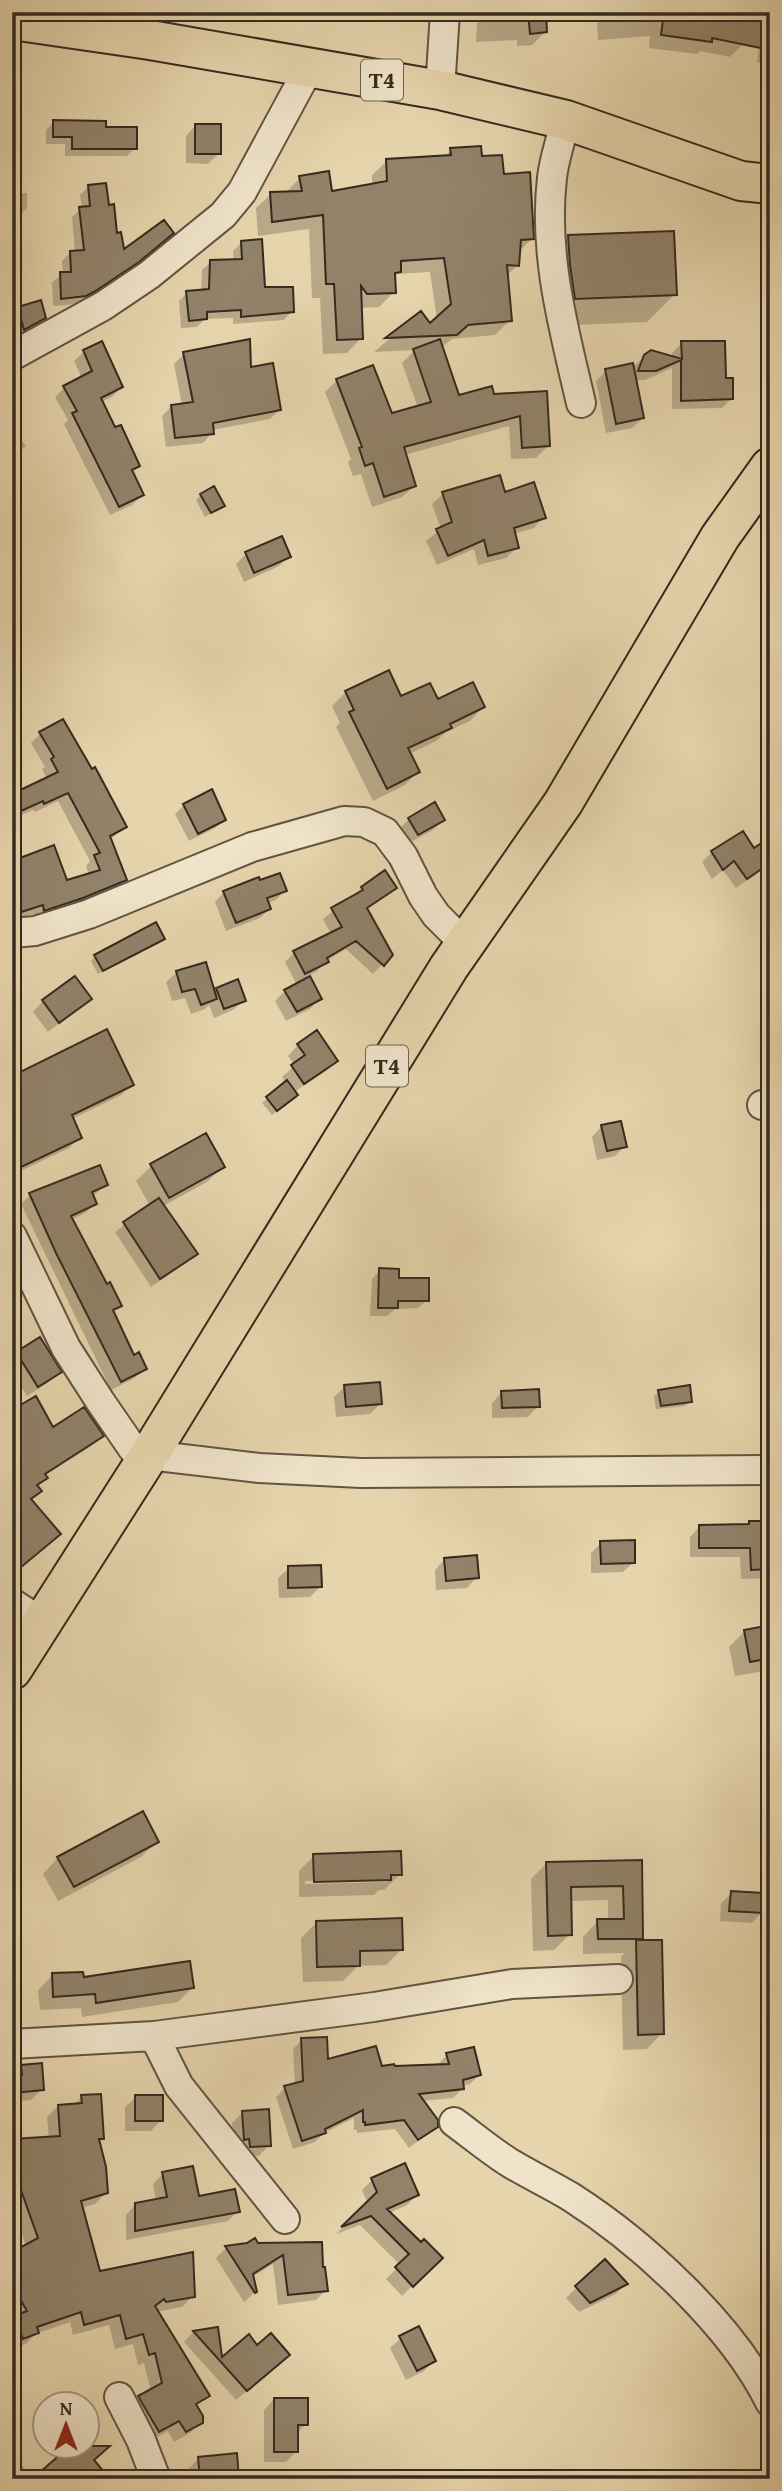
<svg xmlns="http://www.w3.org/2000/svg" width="782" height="2491" viewBox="0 0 782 2491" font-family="'Gentium Book Plus',serif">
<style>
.shadow{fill:#0003;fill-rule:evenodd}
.building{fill:#918269;stroke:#352a20;stroke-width:2}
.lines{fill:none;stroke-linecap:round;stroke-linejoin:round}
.minor-casing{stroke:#615443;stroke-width:32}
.highway-casing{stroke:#352a20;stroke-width:42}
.minor{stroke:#efe3c9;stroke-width:28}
.highway{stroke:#e6d4ac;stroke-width:38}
.labels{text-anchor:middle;stroke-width:6;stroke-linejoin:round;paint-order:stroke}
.shield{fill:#efe3c9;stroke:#6d6253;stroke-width:2}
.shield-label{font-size:24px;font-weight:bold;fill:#352a20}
</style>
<rect width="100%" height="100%" fill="#e6d4ac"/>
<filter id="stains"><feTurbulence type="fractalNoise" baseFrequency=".00286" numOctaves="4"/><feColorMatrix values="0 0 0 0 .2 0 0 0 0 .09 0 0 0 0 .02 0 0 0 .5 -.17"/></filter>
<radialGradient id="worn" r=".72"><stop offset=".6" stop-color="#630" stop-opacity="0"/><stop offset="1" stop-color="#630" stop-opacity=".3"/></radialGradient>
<path class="shadow" d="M357,12H410L357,14Z
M478,12H544L545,32L532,45L517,46V40L476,42Z
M607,12H745L743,44L730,57L700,51L697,54L649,48L650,36L598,40L597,22Z
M764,12H770V64L757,62Z
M12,93H15V143L12,146Z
M54,122L104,129L135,148L127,156H65V144H46V130Z
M196,125L219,153L208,164L186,163V136Z
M451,150L480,158L502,175L532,238L518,253V265L506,276L510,320L495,335L452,339L441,348L458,397L545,393L548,446L536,458L511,459L509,426L404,455L414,486L402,497L372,507L361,474L353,476L348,462L351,459L325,392L337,380L391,415L418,408L402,363L415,350L374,352L420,313L430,326L437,319L430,272L397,274L393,278L394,292L379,307L360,308L361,338L347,353L323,354L320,298H312L309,229L258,236L256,208L271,194L285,193L300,178L331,193L372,185V175L387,161L444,157Z
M89,186L116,235L122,252L163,241L129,270L84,300L77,304L53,306L52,282L63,274L62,261L71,252H75L72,217L82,208L80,195Z
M12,193H27V208L12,222Z
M569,237L675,294L647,322L547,326L541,265Z
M241,243L263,289L292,311L284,320L233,324V318L205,319L197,327L181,328L179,301L187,293L201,292L202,270L211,262L234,261L233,251Z
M18,308L44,318L34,328L14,339L12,315Z
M682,343L724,380L731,399L722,408L672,409V368L645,380H635L643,418L632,428L606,433L596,381L606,371L632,368L645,356L673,358L672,353Z
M84,352L121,387L112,397L101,402L114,429L138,465L131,472L142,495L132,505L110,515L64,424L68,420L55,397L65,387L82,378L74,361Z
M184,354L249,369L279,410L270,419L212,430V433L203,443L166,447L162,416L172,406L182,405L174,364Z
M12,428L26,446L12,458Z
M443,494H504L544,517L534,528L513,534L517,547L506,558L478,565L474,549L437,565L426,541L441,529L432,504Z
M201,495L223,506L205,517L196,500Z
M246,554L289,556L279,566L244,582L236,564Z
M346,692L437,701L483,707L470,721L446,732L436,741L409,754L418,771L405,785L373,801L336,727L340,723L332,706Z
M12,723L18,737L12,743Z
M41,733L125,827L110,840L125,880L115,890L35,919L33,914L12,920V851L17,861L66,883L89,875L86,866L90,861L58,801L35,812L33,810L12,819V774L18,793L47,779L42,769L45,767L31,743Z
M211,791L224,820L215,828L189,841L175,814L184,805Z
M409,819L443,820L433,830L407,844L399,829Z
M754,851L770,863L736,888L723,870L712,879L702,862L712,852Z
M395,887L366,910L391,955L373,974L346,949L326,961L317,971L308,976L320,998L310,1009L286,1021L275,1001L285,991L297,985L285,962L294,953L331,934L323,919L362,888Z
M285,890L276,900L267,903L269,909L260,918L226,931L215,902L224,892Z
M163,939L158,943L98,974L91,961L95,956Z
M177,972L214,993L217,989L244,1000L233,1010L214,1018L209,1005L205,1009L191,1014L185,998L172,1001L166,982Z
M90,999L48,1032L33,1012L43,1001Z
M298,1045L336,1061L326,1071L294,1092L291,1099L272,1115L262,1103L286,1083L282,1077L295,1065L288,1056Z
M12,1078L132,1084L121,1095L72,1119L80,1137L69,1148L12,1175Z
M602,1126L625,1146L615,1156L597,1160L592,1137Z
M151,1166L223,1167L207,1182L163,1206L196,1254L187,1262L151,1287L115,1232L150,1206L136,1181Z
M106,1185L92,1197L95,1204L85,1213L71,1220L107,1286L120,1305L112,1313L133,1357L145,1368L135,1378L111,1390L21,1204L30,1195Z
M380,1270L397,1280L427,1300L418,1308L395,1309L387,1316H370L372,1279Z
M17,1354L60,1372L49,1382L27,1396L12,1372V1359Z
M345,1386L380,1404L370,1414L336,1417L334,1397Z
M659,1391L690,1401L685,1406L656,1409L654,1396Z
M502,1392L538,1406L528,1417L492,1418V1403Z
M12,1412L52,1429L101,1436L90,1447L44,1476L46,1478L37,1487L40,1491L30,1501L47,1545L12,1574Z
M770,1522V1578L741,1579L740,1557H690V1537L700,1526H747L750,1523Z
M601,1543L634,1562L623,1572L591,1573V1553Z
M445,1559L477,1577L467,1588L436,1590L435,1570Z
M289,1568L320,1587L310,1597L279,1598L278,1578Z
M770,1627V1670L735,1676L729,1647L745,1631Z
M157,1841L141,1857L58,1901L43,1874L58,1858Z
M314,1856L400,1874L384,1890H379L374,1895L299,1897V1871ZM387,1879V1882L305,1884V1881Z
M640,1862L642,1938L638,1942L662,2033L647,2049L623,2050L621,1957L625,1953L583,1954V1937L598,1921H608V1900L569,1901L570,1934L554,1950L533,1951L531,1879L547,1863Z
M732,1893L762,1912L752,1923L720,1921L721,1903Z
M316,1923L402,1949L386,1965L358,1966L343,1981L303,1982L301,1938Z
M53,1975L192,1988L178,2002L82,2017L81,2008L40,2010L38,1990Z
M302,2040L326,2061L381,2069L439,2066L438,2064L447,2055L479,2075L470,2084L462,2086V2089L453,2098L422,2101L437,2126L409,2148L395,2129L357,2133V2130H354V2118L324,2133L315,2142L293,2149L276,2097L285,2088L295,2085L293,2049Z
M22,2067L42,2089L31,2100L21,2101L13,2110L23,2140L49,2139L47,2117L58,2106L74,2105L82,2097L103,2139L98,2143L106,2193L95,2204L81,2208L99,2273L193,2296L182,2307L156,2312L208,2395L196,2407L201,2422L190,2433L174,2442L168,2431L148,2442L129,2408L140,2398L151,2391L144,2363L138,2365L133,2344L115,2349L109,2325L73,2335L70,2322L35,2334L26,2344L12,2348V2254L26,2246L12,2206V2077Z
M136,2097L161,2120L151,2131H125V2107Z
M242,2113L269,2145L259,2156L240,2157L234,2149L232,2123Z
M404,2166L417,2195L407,2205L389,2213L421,2245L440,2258L402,2296L386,2279L400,2265L360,2225L336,2234L368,2204L362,2190L372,2180Z
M163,2174L198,2198L238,2211L228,2221L126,2240V2215L136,2204L156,2201L153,2184Z
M257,2245L321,2269L326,2290L316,2300L278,2305L273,2264L252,2277L255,2292L244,2302L216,2258L226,2248Z
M605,2261L626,2284L616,2294L579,2312L566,2298Z
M216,2329L220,2360L257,2347L277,2365L236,2400L184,2342L193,2332Z
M401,2338L434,2361L424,2371L406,2380L390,2348Z
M274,2399L306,2424L296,2434V2451L286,2462H264V2410Z
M88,2437L101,2452L92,2460L35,2479L73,2446H88Z
M12,2451L32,2479H12Z
M198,2459L238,2479H189L188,2469Z"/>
<path class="building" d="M528,12H546L547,32L530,34Z
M664,12H770V50L712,38V42L661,35Z
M53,120L106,121V127H137V149H72V137H53Z
M195,124H221V154H195Z
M481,146L482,156L502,155L504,174L530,172L534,239L521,240L519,266L507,265L512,321L468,325L457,335L385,338L421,311L430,323L451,304L444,258L401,261V272L395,273L396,293L367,294L361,286L363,339L337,340L334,284H326L323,215L272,222L270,192L302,191L299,176L329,171L332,191L387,181L386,159L451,155L450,148Z
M106,183L109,205L114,204L117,233L121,232L124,249L164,220L174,233L139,262L94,292L86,296L61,299L60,272H71L70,251L84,250L79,207L90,206L88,185Z
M674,231L677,295L575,299L570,265L568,235Z
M262,239L265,287H293L294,312L241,317V310L207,312V319L189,321L186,291L209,289L210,260L242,259L241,241Z
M41,300L46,318L24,330L18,307Z
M250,339L251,367L273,363L281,410L213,423L214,434L175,438L171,405L193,402L183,352Z
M440,339L459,395L492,386L494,394L547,391L550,446L522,448L520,416L404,447L416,486L384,497L373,463L365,466L359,448L362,447L336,379L373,365L392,413L431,402L413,349Z
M102,341L123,387L101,398L115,427L121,425L140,466L132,470L144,495L119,507L72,413L77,411L63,386L92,371L83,350Z
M681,341H725L726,378H733V399L681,401V360L656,371H638L644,355L651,350L682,359Z
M633,363L644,418L616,424L605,369Z
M500,475L505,492L534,482L546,518L514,528L519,548L488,556L484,540L448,556L436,529L452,522L442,492Z
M214,486L225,506L211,513L200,494Z
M282,536L291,557L254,573L245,552Z
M389,670L401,696L430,683L438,699L473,682L485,707L450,724L452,728L408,748L420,772L387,789L349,712L354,710L345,691Z
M63,719L92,769L95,767L127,827L110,836L127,880L83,898L44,911L43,905L18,913L16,910L12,911V861L54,845L67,880L100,870L94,855L100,853L68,793L44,804L43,801L12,815V794L58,772L51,759L54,757L39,732Z
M212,789L226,820L198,834L183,804Z
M435,802L445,820L418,835L408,818Z
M743,831L754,848L770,837V863L747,879L734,861L723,870L711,851Z
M385,870L397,888L367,908L393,955L384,966L356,941L327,958L329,962L305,974L293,951L342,927L331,908L363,890L361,887Z
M280,873L287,891L267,898L271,909L236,923L223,891L259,877L260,880Z
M156,922L165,939L103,971L94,955Z
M206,962L217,999L201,1005L195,989L182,992L176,971Z
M75,976L92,999L59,1023L42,1000Z
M310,976L322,999L297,1012L284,990Z
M238,979L246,1001L224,1009L216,988Z
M107,1029L134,1085L72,1115L82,1138L17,1169L12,1158V1076Z
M317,1030L338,1061L304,1084L291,1065L305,1055L297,1044Z
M287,1080L298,1095L277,1111L266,1097Z
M621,1121L627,1147L607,1151L601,1125Z
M206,1133L225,1167L169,1198L150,1164Z
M100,1165L108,1185L92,1192L97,1204L71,1216L107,1284L110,1282L122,1306L113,1310L134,1355L139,1352L147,1369L121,1382L56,1253L29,1193Z
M159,1198L198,1254L160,1279L123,1222Z
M379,1268L399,1269V1278H429V1301H398V1308H378Z
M40,1337L62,1372L38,1387L16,1352Z
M380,1382L382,1404L346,1407L344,1385Z
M690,1385L692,1402L661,1406L658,1390Z
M539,1389L540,1407L502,1408L501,1391Z
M36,1396L53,1427L84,1407L104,1436L45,1474L48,1478L37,1485L42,1491L31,1499L61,1534L20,1568L12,1560V1410Z
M749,1521H770V1569L751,1570L750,1548H699V1525L749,1524Z
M635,1540V1563L601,1564L600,1541Z
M477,1555L479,1578L446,1581L444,1558Z
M321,1565L322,1587L288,1588V1566Z
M770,1625V1658L750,1662L744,1630Z
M143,1811L159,1842L74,1887L57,1857Z
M401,1851L402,1875H391V1880L314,1882L313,1854Z
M642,1860L643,1939H598L597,1919H624L623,1886L571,1887L572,1935L548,1936L546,1862Z
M731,1891L766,1893L764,1913L729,1911Z
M402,1918L403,1950L360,1951V1966L317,1967L316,1921Z
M636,1940H662L664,2034L638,2035Z
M190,1961L194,1988L96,2003L95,1994L53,1997L52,1973L83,1972L84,1977Z
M327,2037L328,2059L376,2046L382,2066L394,2064L395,2066L449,2064L446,2053L474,2047L481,2075L463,2080L464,2089L419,2094L438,2120V2127L418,2140L404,2120L365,2125V2122H363V2110L325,2129L326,2133L302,2141L284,2086L303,2081L301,2038Z
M42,2063L44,2090L13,2093L12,2076L22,2075L21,2065Z
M101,2094L104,2139H99L106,2167L108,2193L81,2201L100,2271L193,2252L195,2297L166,2302L164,2299L155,2306L210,2396L196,2404L203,2416V2423L186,2432L179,2421L159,2432L138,2396L162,2383L155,2353L149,2355L143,2334L126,2339L120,2315L84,2325L81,2312L37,2327L39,2333L23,2339L14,2316L27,2311L12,2285V2252L38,2238L12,2165V2139L60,2136L58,2105L82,2103L81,2095Z
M135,2095H163V2121H135Z
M269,2109L271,2146L250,2147L249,2139L244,2140L242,2111Z
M405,2163L419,2195L387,2209L421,2242L424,2239L443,2258L413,2287L395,2267L409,2254L371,2216L341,2227L377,2192L371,2178Z
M193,2166L199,2196L235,2189L240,2212L135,2231V2203L167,2197L162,2172Z
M255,2238L258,2243L322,2242L323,2267H325L328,2291L288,2295L283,2255L253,2274L257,2292L255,2293L225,2246L247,2243Z
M605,2259L628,2284L590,2303L575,2286Z
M419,2326L436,2361L417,2371L399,2336Z
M218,2327L222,2357L249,2334L257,2345L271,2333L290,2355L247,2391L193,2331Z
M274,2398H308V2425H298V2452H274Z
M70,2446H110L94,2460L110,2479H32Z
M237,2453L239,2479H200L198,2457Z"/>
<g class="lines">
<g class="minor-casing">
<path id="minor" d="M440,90L445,12
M566,120C561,139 554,159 552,178C543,254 564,330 581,403
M12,356L103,306L149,275L223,215L242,192L309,68
M12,933L35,931L89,914L252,847L344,821L364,822L385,832L403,856L423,896L436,915L464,943
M762,1105L770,1103
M12,1236L66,1348L100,1401L133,1449L149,1455L259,1468L361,1473L770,1470
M12,1603L43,1623
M154,2036L179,2086L285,2219
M12,2044L154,2036L374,2007L512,1984L618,1979
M454,2122C473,2136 491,2151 510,2163C530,2175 551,2185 571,2197C643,2243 732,2325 770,2402
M119,2397L141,2440L156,2479"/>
</g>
<g class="highway-casing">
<path id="highway" d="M12,20L150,40L440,90L566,120L741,181L770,184
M12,1670L149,1455L449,967L563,803L720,537L770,467"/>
</g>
<use href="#minor" class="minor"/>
<use href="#highway" class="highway"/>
</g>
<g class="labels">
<g class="shield">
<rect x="361" y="59.5" width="42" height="41" rx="5"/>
<rect x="366" y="1045.5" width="42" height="41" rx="5"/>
</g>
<g class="shield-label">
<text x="382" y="88">T4</text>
<text x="387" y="1074">T4</text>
</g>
</g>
<rect width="782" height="2491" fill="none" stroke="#e6d4ac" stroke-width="42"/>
<rect x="14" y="14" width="754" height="2463" fill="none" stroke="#352a20" stroke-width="3.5"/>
<rect x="21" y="21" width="740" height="2449" fill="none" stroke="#352a20" stroke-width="2"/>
<g transform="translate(66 2425)"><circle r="33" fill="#efe3c9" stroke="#a59985" stroke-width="2"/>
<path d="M0-5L12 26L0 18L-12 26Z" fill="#8f2418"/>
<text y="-10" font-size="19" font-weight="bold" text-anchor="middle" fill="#352a20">N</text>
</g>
<rect width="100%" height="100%" filter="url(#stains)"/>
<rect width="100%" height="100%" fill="url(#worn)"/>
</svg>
